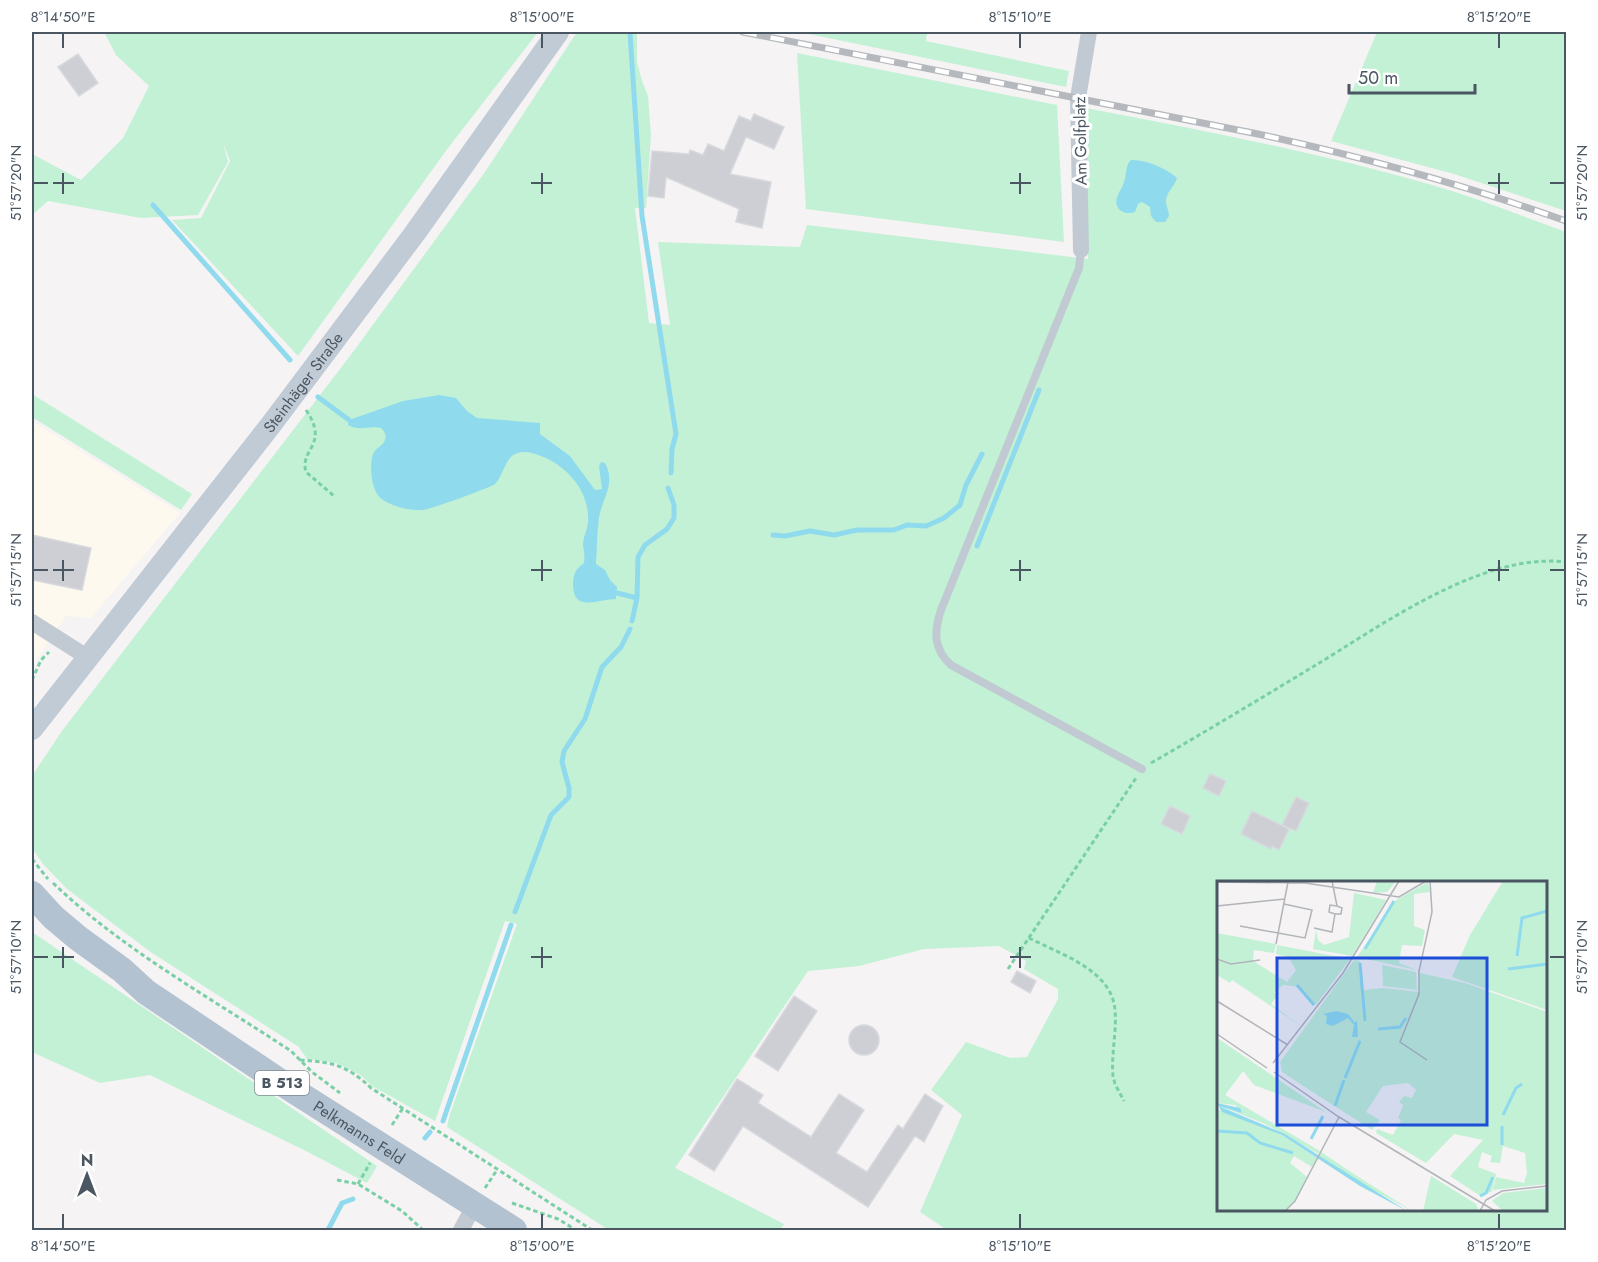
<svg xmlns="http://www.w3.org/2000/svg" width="1598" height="1262" viewBox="0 0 1598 1262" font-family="Jost,sans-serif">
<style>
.commercial{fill:#fdf9ef}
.green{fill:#c3f1d5;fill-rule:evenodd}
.water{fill:#90daee}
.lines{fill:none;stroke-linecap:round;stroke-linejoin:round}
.stream{stroke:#90daee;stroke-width:5}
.building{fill:#cdcfd5;stroke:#d7d9de;stroke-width:1.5}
.path{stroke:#7ad0a6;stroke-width:3;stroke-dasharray:4.5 3;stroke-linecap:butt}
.service{stroke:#c1cad2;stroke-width:8}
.minor{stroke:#c1cad2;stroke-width:16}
.secondary{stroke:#c1cbd6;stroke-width:22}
.primary{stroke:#b3c2d1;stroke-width:26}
.rail-casing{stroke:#b5b8bd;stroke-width:7}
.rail{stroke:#fff;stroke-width:4.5;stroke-dasharray:14;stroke-linecap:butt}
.ticks{fill:none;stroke:#4a5661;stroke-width:2}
.labels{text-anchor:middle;stroke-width:6;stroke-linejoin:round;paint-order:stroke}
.shield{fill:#fff;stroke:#808990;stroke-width:1.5}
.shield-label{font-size:15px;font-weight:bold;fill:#4a5661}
.street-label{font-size:16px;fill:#4a5661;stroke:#fff}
.inset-river{fill:none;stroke:#90daee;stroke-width:3}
.inset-road{fill:none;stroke:#b1b4b9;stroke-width:1.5}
.view{fill:#1d4ed8;fill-opacity:0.15;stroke:#1d4ed8;stroke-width:3}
.inset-edge{fill:none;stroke:#4a5661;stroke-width:3}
.neatline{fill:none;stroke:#4a5661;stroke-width:2}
.ticks-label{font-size:15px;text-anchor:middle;fill:#4a5661}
</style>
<rect width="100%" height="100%" fill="#f5f3f3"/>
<path class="commercial" d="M32,421L180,513L91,618L66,616L32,666Z"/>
<path class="green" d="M104,32H538L448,148L298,356L172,220L201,218L230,161L223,143L228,162L198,215L141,218L48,201L32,215V154L81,180L123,138L149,86L116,55Z
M577,32H637V62L642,81L648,96L651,135L646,208H635L649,323L670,325L658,242L800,247L807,225L1088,259L1086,108C1201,130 1316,152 1429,184C1475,197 1521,216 1566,232V1230H941L943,1227L920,1212L962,1115L931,1090L966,1042L1010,1058L1027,1057L1058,999V989L1024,969L1026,961L999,946L924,949L859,966L808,971L675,1168L784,1224L780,1230H609L447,1127L450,1114L517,924L505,921L435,1121L372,1086L362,1076L349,1069L336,1063L307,1059L299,1047L152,953L67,889L43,864L32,848V776L62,731L350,356L485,172ZM1218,882H1546V1210H1218Z
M799,32H927L926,41L1069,71L1066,87Z
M1377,32H1566V211L1454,174L1331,141Z
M797,53L1057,105L1064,242L806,209Z
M32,394L192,494L181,510L32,417Z
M32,932L377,1166L367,1183L306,1151L150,1075L100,1083L32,1052Z"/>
<path class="water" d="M1131,160C1145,159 1166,168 1177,178C1175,186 1166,192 1166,201C1166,207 1169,210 1169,216L1165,222H1156L1151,216L1150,207L1142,202L1138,204L1135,212C1123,216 1112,208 1118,195C1119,191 1123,187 1124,182C1127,174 1125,166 1131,160Z
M439,395L456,398L467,411L477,418L540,423V434L570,456L595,490L602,489L599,466L601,462L605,463C616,483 603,497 599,517C597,533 597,548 596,564L605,570L610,580L617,587L616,599C597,599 572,614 573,582C574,572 576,569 584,563C585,557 584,551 583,545C583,538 587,530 588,523C590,494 571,470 546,458C537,454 524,449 515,454C505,459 503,476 495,484C492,487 429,510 423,510C411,511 394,507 383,500C371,493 369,466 373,454C376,447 383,446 385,440C387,435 384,431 381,428C370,425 360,432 348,425L349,420L403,401Z"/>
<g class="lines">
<path class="stream" d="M630,33L642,216L676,434L672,449L671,473
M153,205L290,360
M318,397L349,420
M773,535L785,536L810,531L834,535L857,530H894L907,525L926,526L933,523L944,518L960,505L966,485L982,454
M977,546L1039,390
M617,593L637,598
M632,621L637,598L638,557L645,545L667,529L674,518V505L668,488
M515,912L551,815L569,797V788L562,762L564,751L585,719L602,667L621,647L630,629
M443,1121L511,925
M425,1138L430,1132
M328,1230L342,1203L353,1199"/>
</g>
<path class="building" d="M78,54L98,83L79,96L58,67Z
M754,114L784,127L774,149L746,137L730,174L771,182L762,228L736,222L739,209L666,177L664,198L648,196L652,151L689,154L690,150L703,155L708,144L724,151L739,116L751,121Z
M32,535L91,548L82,590L32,580Z
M1210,774L1226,781L1219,796L1203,788Z
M1296,797L1309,803L1296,831L1282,825Z
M1170,806L1190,816L1182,834L1161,824Z
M1252,811L1289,829L1279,850L1272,846L1271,849L1241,834Z
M1017,971L1036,981L1030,993L1011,982Z
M794,996L817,1011L778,1071L755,1056Z
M849 1040a15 15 0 1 1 30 0a15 15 0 1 1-30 0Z
M737,1079L763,1095L758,1103L811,1137L839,1094L864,1110L836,1153L867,1172L898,1125L903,1129L925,1094L943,1106L924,1142L915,1136L868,1207L743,1126L714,1171L689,1155Z"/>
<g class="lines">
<path class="path" d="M306,410C330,445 299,449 306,472L334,496
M32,680L41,660L49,652
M1151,763C1205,732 1258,700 1311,668C1381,626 1481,552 1566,562
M32,859L48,879
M53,883C123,950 211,998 291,1051L312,1072L340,1093
M1029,938C1060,954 1112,970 1115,1010C1117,1031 1111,1054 1113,1076L1115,1084L1124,1101
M1008,969L1136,778
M300,1060C332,1062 347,1065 371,1088L592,1230
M392,1125L403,1108
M337,1180L358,1184L402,1211L423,1230
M358,1184L370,1163
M485,1188L497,1170
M512,1203L558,1219L576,1230"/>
<path class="service" d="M1081,250L1079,268L941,610C934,631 933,649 951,665L1142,769"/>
<path class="minor" d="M1081,250L1078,98L1089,32
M32,622L87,657
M461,1230L474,1206"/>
<path class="secondary" id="s1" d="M32,729L270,426L415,233L558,32"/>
<path class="primary" id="s2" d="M32,894L53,917L78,938L122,970L146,992L288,1087L514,1230"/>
<g class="rail-casing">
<path id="rail" d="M743,32L1258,134C1363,157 1465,185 1566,221"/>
</g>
<use href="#rail" class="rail"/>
</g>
<path class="ticks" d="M63,33V48M542,33V48M1020,33V48M1499,33V48M63,173V194M542,173V194M1020,173V194M1499,173V194M33,183H48M53,183H74M531,183H552M1010,183H1031M1488,183H1509M1550,183H1565M63,560V581M542,560V581M1020,560V581M1499,560V581M33,570H48M53,570H74M531,570H552M1010,570H1031M1488,570H1509M1550,570H1565M63,947V968M542,947V968M1020,947V968M33,957H48M53,957H74M531,957H552M1010,957H1031M1550,957H1565M63,1214V1229M542,1214V1229M1020,1214V1229M1499,1214V1229"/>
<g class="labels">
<rect class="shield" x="255" y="1071" width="54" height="24" rx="4.5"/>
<g class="shield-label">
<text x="282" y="1088">B 513</text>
</g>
<g class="street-label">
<text transform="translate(1080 141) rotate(-91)" y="6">Am Golfplatz</text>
<text dy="6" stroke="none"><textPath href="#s1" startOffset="440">Steinhäger Straße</textPath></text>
<text dy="6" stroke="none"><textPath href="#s2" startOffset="406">Pelkmanns Feld</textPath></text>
</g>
</g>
<g transform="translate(1217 881)">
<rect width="330" height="330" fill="#f5f3f3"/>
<path d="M160,0H179L170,11L156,12ZM286,0H330V129L235,96L253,54ZM211,1L213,11L197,13V45L208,49L205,65L185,64L182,82L200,89L140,76L179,19ZM137,12L169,19L135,75L96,68L99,49L101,59L107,64L132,56ZM0,52L59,63L57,72L37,69L36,80L70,101L79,89L71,76L59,73L60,64L133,78L99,124L82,106L66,104L57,112H62L54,123L84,145L15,99L13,102L0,94V79L11,81L0,77ZM137,79L143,80L145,120L146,109L166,107L203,111V92L248,102L330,131V303L276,309L279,296L307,302L310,292L308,272L286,265L283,282L273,281L275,275L265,271L261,286L279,293L275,310L265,316L233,295L266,259L237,253L209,282L159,252L160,248L176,254L184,239L181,237L186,224L182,221L187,215L195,217L199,209L191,202L166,205L149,231L163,239L155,249L119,226L127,199L117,225L65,191L63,181ZM165,84L199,91L200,109L166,105ZM0,157L109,231L37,204L26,190L8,214L103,270L102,273L48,243L1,224L25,232L18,224L0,222ZM0,228L65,254L100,277L95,286L77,275L73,282L90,296L78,320L67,330H0ZM104,271L140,295L195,330L147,304L103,275ZM214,295L259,323L262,330H206ZM330,307V330H286L275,320L286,312Z" fill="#c3f1d5"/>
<path d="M119,130L131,133L138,142L140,139L141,156H135L137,144L131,137L116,145L109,143L110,135L106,133ZM0,222L23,227L25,232L2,225L68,253L190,330L143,305L65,254L5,231Z" fill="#90daee"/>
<path class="inset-river" d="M148,68L177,20M300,75L305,37L330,30M143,82L148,140M291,88L330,83M80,104L97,124M161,148L183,146L189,137M128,197L143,160M118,225L127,199M286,234L299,207L305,203M0,250L30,252L43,262L76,272M94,258L106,235M285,264V245M263,315L269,312L276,296"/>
<path class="inset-road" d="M115,0L120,25L125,27L124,33H118M0,1L88,2L182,16L209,0M0,25L68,18M118,33L112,31L113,24L120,25M23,45L88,57L95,29L67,23M97,47L115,51L118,33M59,63L71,1M0,78L14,83L43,79M0,120L71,164M0,153L50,187M210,179L183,161L202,113V90L215,31L213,0M56,182L126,92L182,0M57,191L122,236L278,330M68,330L78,320L122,236M263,330L269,319L285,310L330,305"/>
<path class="view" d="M60,77H270V244H60Z"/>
<rect width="330" height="330" class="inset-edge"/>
</g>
<rect width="1598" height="1262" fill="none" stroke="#ffffff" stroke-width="66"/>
<g transform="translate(87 1175)" stroke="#ffffff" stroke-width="4.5" paint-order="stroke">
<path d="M0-4.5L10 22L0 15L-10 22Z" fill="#4a5661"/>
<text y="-9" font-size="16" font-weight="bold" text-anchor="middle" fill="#4a5661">N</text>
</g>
<path d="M1349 84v9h126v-9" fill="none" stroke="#4a5661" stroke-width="3"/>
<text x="1358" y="84" font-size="18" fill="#4a5661" stroke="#ffffff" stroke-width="4.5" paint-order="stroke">50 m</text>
<rect x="33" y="33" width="1532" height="1196" class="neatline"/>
<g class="ticks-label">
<text x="63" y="22">8°14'50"E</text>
<text x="542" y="22">8°15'00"E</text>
<text x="1020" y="22">8°15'10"E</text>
<text x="1499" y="22">8°15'20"E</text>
<text transform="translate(16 183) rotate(-90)" y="5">51°57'20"N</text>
<text transform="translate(1582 183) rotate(-90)" y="5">51°57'20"N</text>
<text transform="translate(16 570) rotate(-90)" y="5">51°57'15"N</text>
<text transform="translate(1582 570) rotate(-90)" y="5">51°57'15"N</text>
<text transform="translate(16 957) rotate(-90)" y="5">51°57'10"N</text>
<text transform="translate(1582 957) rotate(-90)" y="5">51°57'10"N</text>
<text x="63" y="1251">8°14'50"E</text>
<text x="542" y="1251">8°15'00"E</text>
<text x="1020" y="1251">8°15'10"E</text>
<text x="1499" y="1251">8°15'20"E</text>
</g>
</svg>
